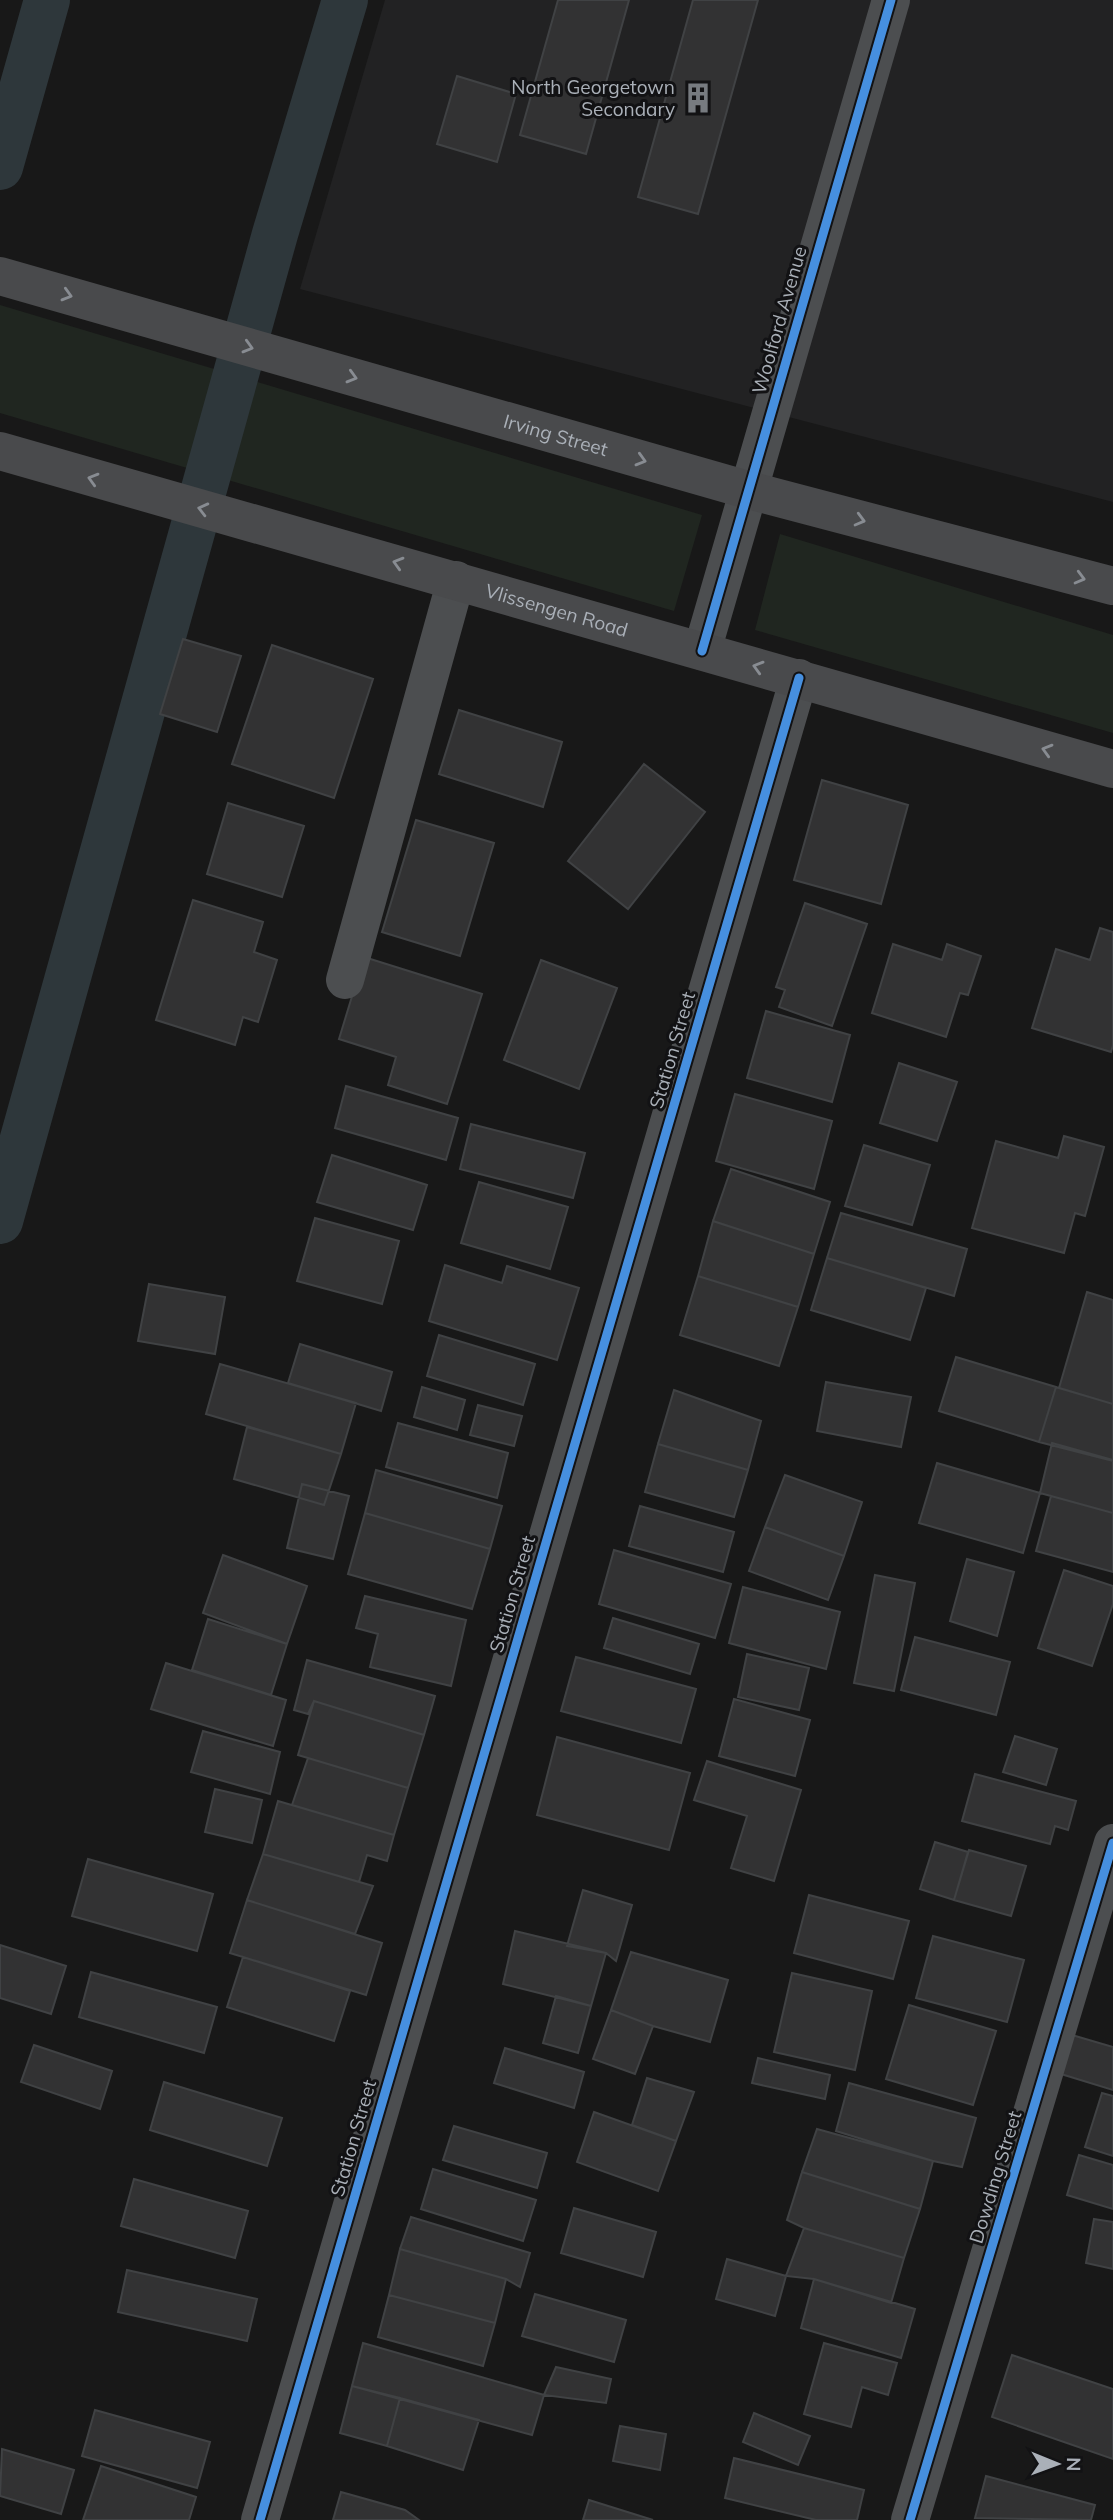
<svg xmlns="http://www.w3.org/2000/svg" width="1113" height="2520" viewBox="0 0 1113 2520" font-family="Mulish,sans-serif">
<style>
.built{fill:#222223}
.green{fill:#202620}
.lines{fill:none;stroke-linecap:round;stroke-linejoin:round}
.canal{stroke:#2e373b;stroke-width:46}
.building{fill:#323233;stroke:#404244;stroke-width:2}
.minor{stroke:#4c4e50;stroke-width:38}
.major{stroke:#494a4c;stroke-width:38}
.cycleway-casing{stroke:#121214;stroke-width:13}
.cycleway{stroke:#468fdf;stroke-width:9}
.oneway{stroke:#888c92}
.labels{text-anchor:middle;stroke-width:6;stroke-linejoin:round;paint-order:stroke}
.poi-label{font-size:19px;fill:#aab0b8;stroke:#121214;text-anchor:end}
.street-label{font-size:19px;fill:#aab0b8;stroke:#121214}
</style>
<rect width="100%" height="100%" fill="#181818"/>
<path class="built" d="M385,0H1113V502L300,289Z"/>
<path class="green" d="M0,305L702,515L674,611L0,413Z
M780,534L1113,635V733L755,630Z"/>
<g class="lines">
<path class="canal" d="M0,167L47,0
M0,1221L275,234L345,0"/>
</g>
<path class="building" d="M558,0H629L586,154L520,135Z
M693,0H758L698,214L638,197Z
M457,76L516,94L497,162L437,144Z
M183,639L241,656L217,732L160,714Z
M272,645L373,679L334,798L232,764Z
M459,710L562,742L543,807L439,774Z
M644,764L705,812L628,909L568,861Z
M822,780L908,805L881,904L794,880Z
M228,803L304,826L282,897L207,874Z
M416,820L494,843L460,956L382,932Z
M193,900L263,922L254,952L277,960L258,1022L243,1017L235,1045L156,1020Z
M805,903L867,924L832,1026L779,1007L785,990L776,987Z
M1100,928L1113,932V1045L1111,1052L1032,1028L1056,949L1090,960Z
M893,944L942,960L947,944L981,956L968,995L960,993L946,1037L872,1013Z
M364,957L482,994L447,1104L388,1085L396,1057L339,1039Z
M541,960L617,988L579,1089L504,1060Z
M766,1011L850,1035L832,1102L747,1078Z
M899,1063L957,1082L937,1141L880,1123Z
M346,1086L458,1118L446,1160L335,1128Z
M735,1094L832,1121L814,1189L716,1161Z
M471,1124L585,1153L573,1198L460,1169Z
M1064,1136L1104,1147L1085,1216L1075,1213L1064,1253L972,1228L996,1141L1058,1158Z
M864,1145L930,1165L912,1225L845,1206Z
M332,1155L427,1185L413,1230L317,1202Z
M731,1169L830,1202L814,1254L713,1221Z
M479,1182L568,1207L550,1269L461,1243Z
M841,1213L967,1249L954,1296L827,1258Z
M315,1218L399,1241L382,1304L297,1281Z
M713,1221L814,1254L798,1307L698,1276Z
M827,1258L926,1288L910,1340L811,1310Z
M445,1265L502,1283L507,1266L579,1288L557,1360L429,1321Z
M698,1276L798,1307L779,1366L680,1335Z
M149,1284L225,1297L215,1354L138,1341Z
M1087,1292L1113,1300V1404L1059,1388Z
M439,1335L535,1364L523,1405L427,1376Z
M300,1344L392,1372L381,1411L288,1383Z
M956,1357L1056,1387L1039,1442L939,1411Z
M220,1364L356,1403L341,1454L206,1414Z
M826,1382L911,1397L901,1447L817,1431Z
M422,1387L465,1400L457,1430L414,1417Z
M1056,1387L1113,1404V1461L1039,1442Z
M674,1390L761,1421L748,1470L658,1444Z
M478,1405L522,1416L514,1446L470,1435Z
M398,1423L508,1453L497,1498L386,1467Z
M247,1427L341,1454L324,1505L234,1479Z
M1052,1443L1113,1460V1513L1040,1493Z
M658,1444L748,1470L734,1517L645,1492Z
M937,1463L1040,1493L1023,1553L919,1523Z
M376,1470L502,1506L490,1549L365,1513Z
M785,1475L862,1502L844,1556L765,1527Z
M302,1484L349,1496L333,1559L287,1548Z
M1051,1496L1113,1513V1572L1036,1551Z
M640,1506L734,1532L723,1572L629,1546Z
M365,1513L490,1549L472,1609L348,1574Z
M765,1527L844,1556L828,1600L749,1571Z
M614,1550L731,1584L715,1638L599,1604Z
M223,1555L307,1586L287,1644L203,1613Z
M967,1559L1014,1572L997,1636L950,1621Z
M1064,1570L1113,1586V1604L1092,1666L1038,1648Z
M875,1575L915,1583L894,1691L854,1683Z
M743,1587L840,1612L826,1669L729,1643Z
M365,1596L466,1620L451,1686L370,1667L378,1634L356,1628Z
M613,1618L699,1644L690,1674L604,1648Z
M208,1619L287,1644L271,1695L192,1670Z
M915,1637L1010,1662L996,1715L901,1690Z
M747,1654L809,1668L799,1710L738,1697Z
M576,1657L696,1689L681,1743L561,1711Z
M307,1660L435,1696L424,1735L314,1701L308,1714L294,1710Z
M166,1663L286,1700L273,1746L151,1709Z
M734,1699L810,1720L795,1776L719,1756Z
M314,1701L424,1735L408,1788L298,1755Z
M203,1731L280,1752L270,1794L191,1772Z
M1015,1736L1057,1749L1046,1785L1003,1772Z
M557,1737L690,1773L669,1850L537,1815Z
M308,1758L408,1788L394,1835L292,1805Z
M707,1761L801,1790L774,1881L731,1868L747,1816L694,1800Z
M975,1774L1076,1801L1068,1830L1055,1826L1050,1844L962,1821Z
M215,1789L262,1800L252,1843L205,1832Z
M278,1801L394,1835L387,1861L367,1855L359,1882L263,1854Z
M935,1842L968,1852L954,1900L920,1889Z
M969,1850L1026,1866L1011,1916L954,1900Z
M263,1854L373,1886L355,1934L247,1900Z
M88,1859L213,1894L197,1951L72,1916Z
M583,1890L632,1905L616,1961L606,1953L567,1946Z
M809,1895L909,1921L893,1979L794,1953Z
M247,1900L382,1943L366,1995L230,1953Z
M515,1931L606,1953L591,2006L503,1984Z
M933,1936L1024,1960L1007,2022L916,1998Z
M0,1945L66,1966L51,2014L0,1998Z
M631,1952L728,1980L710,2042L653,2026L611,2010Z
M243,1957L350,1991L334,2041L227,2007Z
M91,1972L217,2007L204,2053L79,2017Z
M792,1973L872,1991L855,2070L774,2052Z
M556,1996L591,2006L578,2053L543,2043Z
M909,2005L996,2031L973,2105L886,2079Z
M611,2010L653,2026L635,2074L593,2059Z
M1072,2035L1113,2047V2090L1061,2074Z
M34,2045L112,2071L100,2109L21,2082Z
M505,2048L584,2072L574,2108L494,2083Z
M758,2058L830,2075L825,2099L752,2083Z
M647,2078L694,2092L676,2141L632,2125Z
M164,2082L282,2118L267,2166L150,2130Z
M849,2083L976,2118L962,2167L933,2161L836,2131Z
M1102,2093L1113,2096V2156L1085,2147Z
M594,2112L676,2141L658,2191L577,2162Z
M454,2126L547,2153L537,2188L443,2160Z
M817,2129L933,2161L920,2209L802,2172Z
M1079,2155L1113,2165V2209L1067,2195Z
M433,2169L536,2200L523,2241L421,2209Z
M802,2172L920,2209L904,2258L804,2228L787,2220Z
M134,2179L248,2211L235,2258L121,2226Z
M574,2208L656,2232L643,2277L561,2253Z
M411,2217L530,2253L520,2287L506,2279L400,2249Z
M1094,2219L1113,2222V2269L1086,2263Z
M804,2228L904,2258L891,2303L814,2279L786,2276Z
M400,2249L506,2279L495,2323L389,2295Z
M727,2259L786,2276L775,2316L716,2299Z
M127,2270L257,2299L247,2341L118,2312Z
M814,2279L915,2309L901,2358L801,2328Z
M535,2294L626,2320L614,2362L522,2336Z
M389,2295L495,2323L483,2366L378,2337Z
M363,2343L544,2395L532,2435L352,2386Z
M824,2343L897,2363L888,2395L862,2387L851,2427L804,2414Z
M1012,2355L1113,2389V2459L992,2417Z
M556,2367L611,2379L606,2403L544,2395Z
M352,2386L400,2398L387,2446L340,2433Z
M400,2398L479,2420L463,2470L387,2446Z
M95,2410L210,2442L197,2488L82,2456Z
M754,2413L810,2436L798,2465L743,2442Z
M620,2426L666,2434L660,2470L613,2461Z
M2,2449L74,2470L61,2514L0,2496Z
M734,2458L864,2490L857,2520H816L725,2498Z
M101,2466L196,2497L189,2520H83Z
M986,2476L1095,2505L1091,2520L975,2518Z
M341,2492L405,2510L419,2520H333Z
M589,2500L653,2520H583Z"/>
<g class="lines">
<path class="minor" d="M702,651L891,0
M345,980L456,580
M260,2520L799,678
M910,2520L1113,1843"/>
<g class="major">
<path id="s1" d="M0,276L748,490L1113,586"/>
<path id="s2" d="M0,451L1113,769"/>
</g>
<g class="cycleway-casing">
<path id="cycleway" d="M702,651L891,0
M260,2520L799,678
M910,2520L1113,1843"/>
</g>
<use href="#cycleway" class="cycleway"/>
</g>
<defs><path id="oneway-chevron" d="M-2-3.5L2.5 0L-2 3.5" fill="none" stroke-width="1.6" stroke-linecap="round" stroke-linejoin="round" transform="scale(1.75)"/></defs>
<g class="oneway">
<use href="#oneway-chevron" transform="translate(67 295) rotate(16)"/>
<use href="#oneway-chevron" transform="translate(248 347) rotate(16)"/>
<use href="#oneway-chevron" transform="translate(352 377) rotate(16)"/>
<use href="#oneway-chevron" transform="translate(641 460) rotate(16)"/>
<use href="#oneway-chevron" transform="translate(93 479) rotate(-164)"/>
<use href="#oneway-chevron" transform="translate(203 509) rotate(-166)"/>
<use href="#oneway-chevron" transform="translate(860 520) rotate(15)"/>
<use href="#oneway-chevron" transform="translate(398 563) rotate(-164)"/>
<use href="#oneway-chevron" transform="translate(1080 578) rotate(15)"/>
<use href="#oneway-chevron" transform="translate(758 667) rotate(-164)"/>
<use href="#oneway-chevron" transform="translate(1047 750) rotate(-164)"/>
</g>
<defs>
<g id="building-bare" transform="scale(2.415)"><path d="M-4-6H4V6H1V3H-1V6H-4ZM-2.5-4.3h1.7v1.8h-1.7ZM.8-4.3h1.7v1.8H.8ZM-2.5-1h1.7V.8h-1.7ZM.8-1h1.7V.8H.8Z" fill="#777b80" stroke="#121214" stroke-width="2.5" paint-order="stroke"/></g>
</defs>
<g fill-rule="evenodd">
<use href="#building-bare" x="698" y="98"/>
</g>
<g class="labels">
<g class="poi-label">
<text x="675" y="94">North Georgetown<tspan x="675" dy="22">Secondary</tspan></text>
</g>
<g class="street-label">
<text transform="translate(779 320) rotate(-74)" y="7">Woolford Avenue</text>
<text dy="7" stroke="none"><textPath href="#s1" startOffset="578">Irving Street</textPath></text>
<text dy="7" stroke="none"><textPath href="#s2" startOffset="579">Vlissengen Road</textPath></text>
<text transform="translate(672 1050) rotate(-74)" y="7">Station Street</text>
<text transform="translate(512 1594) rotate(-74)" y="7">Station Street</text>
<text transform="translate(353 2138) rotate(-74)" y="7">Station Street</text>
<text transform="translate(995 2177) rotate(-73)" y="7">Dowding Street</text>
</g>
</g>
<g transform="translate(1057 2464) rotate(91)" stroke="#121214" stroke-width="5" paint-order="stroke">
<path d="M0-5L12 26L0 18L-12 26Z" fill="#aab0b8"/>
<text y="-10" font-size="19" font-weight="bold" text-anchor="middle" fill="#aab0b8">N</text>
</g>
</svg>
